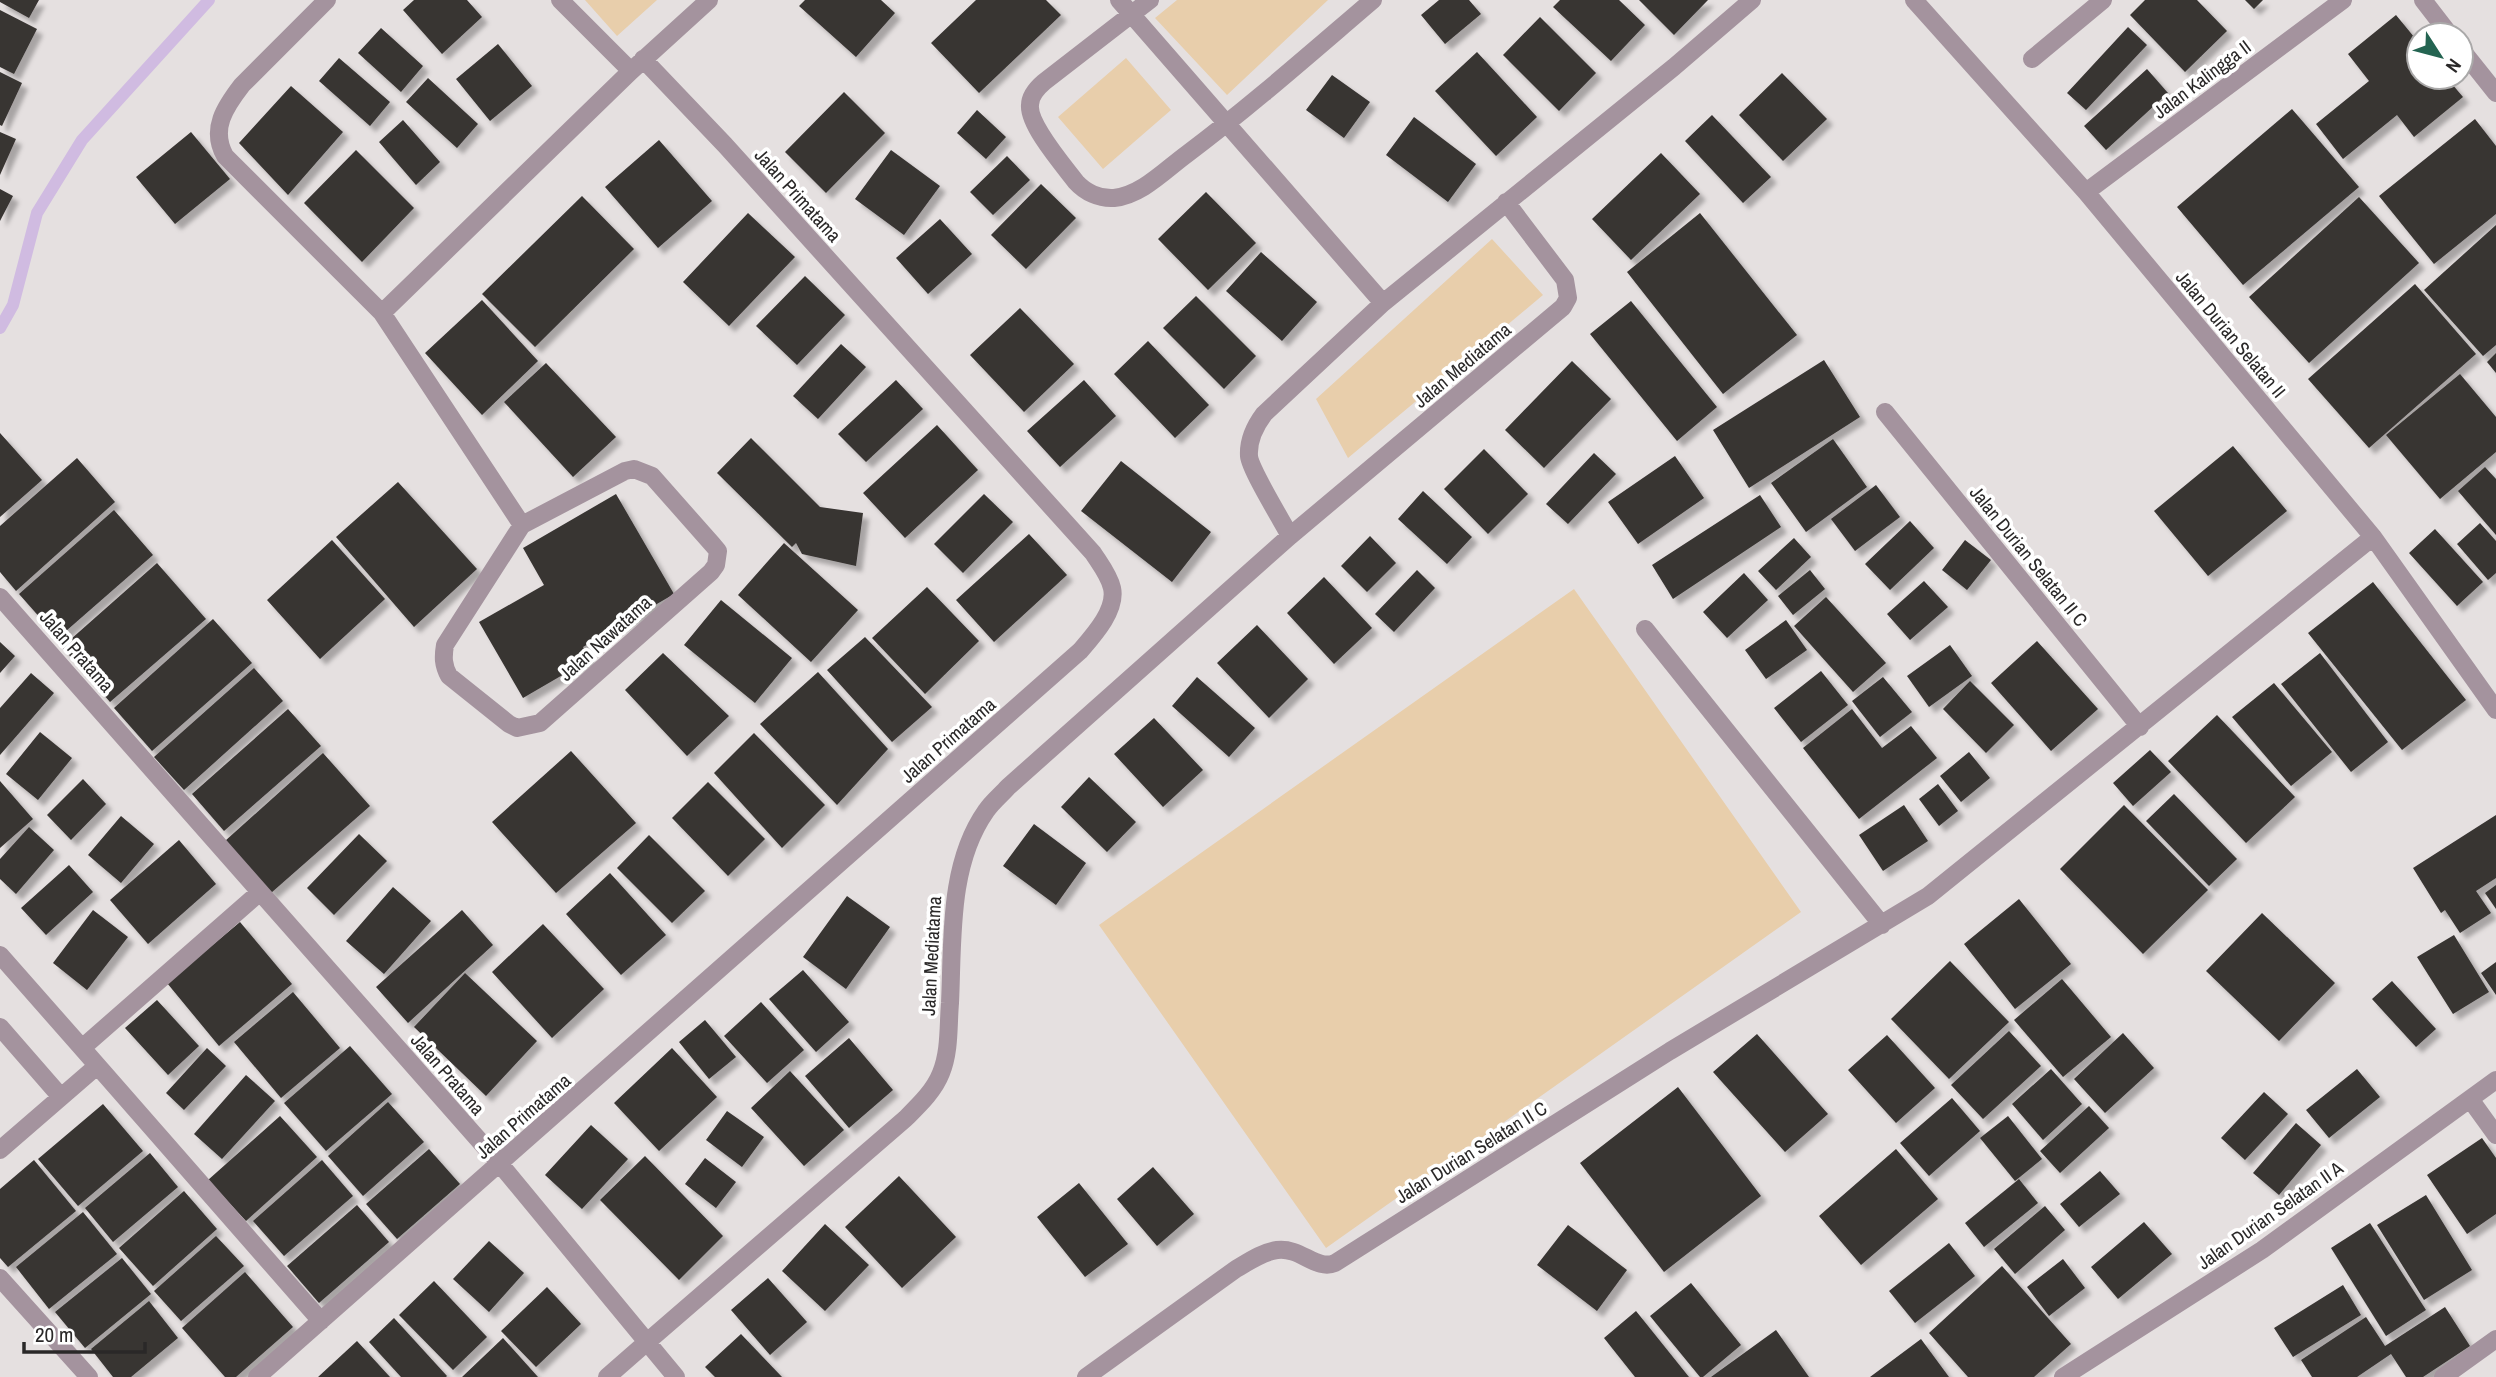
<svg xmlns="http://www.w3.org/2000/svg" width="2496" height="1377" viewBox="0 0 2496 1377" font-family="'Archivo Narrow',sans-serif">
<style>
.green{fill:#e8ceab}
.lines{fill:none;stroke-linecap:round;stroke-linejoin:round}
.stream{stroke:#d0bbe1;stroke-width:12}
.building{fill:#383432;filter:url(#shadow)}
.street{stroke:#a4939e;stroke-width:18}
.labels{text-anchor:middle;stroke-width:7;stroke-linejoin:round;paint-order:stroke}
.street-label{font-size:19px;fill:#2a2828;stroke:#fff}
</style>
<defs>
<filter id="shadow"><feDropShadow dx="6" dy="6" stdDeviation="2" flood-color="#0004"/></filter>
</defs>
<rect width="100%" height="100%" fill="#e5e0e0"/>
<path class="green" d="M585,0H657L617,36Z
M1177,0H1328L1227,95L1155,18Z
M1126,58L1171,110L1103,169L1058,117Z
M1492,239L1543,295L1348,458L1316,399Z
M1574,589L1801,912L1326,1248L1099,925Z"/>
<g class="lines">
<path class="stream" d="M0,328L13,305L37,213L82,140L209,0"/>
</g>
<path class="building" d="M0,0H39L29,18L0,2Z
M414,0H467L482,17L442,54L403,10Z
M805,0H881L895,13L856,57L799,6Z
M976,0H1046L1061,15L979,93L931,43Z
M1439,0H1469L1481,14L1445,44L1421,15Z
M1560,0H1619L1645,25L1611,61L1553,7Z
M1639,0H1708L1674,35Z
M2145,0H2197L2227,31L2185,72L2130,15Z
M2245,0H2263L2254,9Z
M0,10L37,29L14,74L0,67Z
M2396,15L2419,43V77H2446L2463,97L2414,137L2397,115L2343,159L2316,124L2369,81L2348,54Z
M1540,17L1596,73L1559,111L1503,55Z
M2128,27L2147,45L2086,110L2067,93Z
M381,28L423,66L401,92L358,53Z
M498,44L532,86L490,121L456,79Z
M1477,52L1537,117L1496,156L1435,91Z
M339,58L390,102L370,126L319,81Z
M2147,69L2168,93L2106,150L2084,126Z
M0,72L22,83L2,126L0,125Z
M1782,73L1827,119L1783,161L1739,115Z
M1332,75L1370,102L1344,138L1306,110Z
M428,78L478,124L457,148L406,102Z
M291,86L343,132L288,195L239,143Z
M844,92L885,133L826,193L785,152Z
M2292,109L2359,187L2243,285L2177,207Z
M977,110L1006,137L986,159L957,133Z
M1712,115L1771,177L1743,203L1685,141Z
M1414,117L1476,164L1448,202L1386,155Z
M2475,119L2496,146V214L2434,264L2379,196Z
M403,120L440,162L416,185L379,142Z
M0,132L16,139L0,175Z
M191,132L230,179L175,224L136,177Z
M659,140L712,201L658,248L605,187Z
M356,150L414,208L362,262L304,203Z
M891,150L940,186L904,235L855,199Z
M1661,153L1700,194L1631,260L1592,219Z
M1007,156L1030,180L993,215L970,192Z
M1041,184L1076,218L1026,269L991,235Z
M0,189L13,196L0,221Z
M1206,192L1256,243L1208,290L1158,239Z
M582,196L634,249L535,347L482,294Z
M2359,197L2419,263L2309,363L2249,297Z
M748,213L795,257L729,326L683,282Z
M1700,213L1797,335L1723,394L1627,272Z
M940,219L972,254L928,294L896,258Z
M2496,225V345L2483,356L2424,290Z
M1261,252L1317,302L1282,341L1226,291Z
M805,276L845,315L797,365L756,326Z
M2415,284L2476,354L2369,448L2308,379Z
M1196,296L1256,356L1224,389L1163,328Z
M482,300L538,361L482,415L425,353Z
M1631,301L1717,407L1677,441L1590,334Z
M1020,308L1074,364L1024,412L970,355Z
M1148,341L1209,405L1175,438L1114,374Z
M841,344L866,367L818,419L793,396Z
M2496,353V373L2487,362Z
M1824,360L1860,417L1749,488L1713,430Z
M1572,361L1611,399L1544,468L1505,430Z
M546,363L616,437L573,477L504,402Z
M2460,374L2496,417V452L2440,499L2386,435Z
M896,380L923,409L866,462L838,434Z
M1084,380L1116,416L1060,467L1027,431Z
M937,425L978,470L905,538L863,493Z
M0,433L42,480L0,517Z
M751,438L820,507L863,513L856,566L802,554L796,543L792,547L717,473Z
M1833,439L1867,487L1806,532L1771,483Z
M2233,446L2287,511L2208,576L2154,511Z
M1484,449L1528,494L1488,534L1444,489Z
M1594,453L1616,474L1568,524L1546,504Z
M1675,456L1704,498L1638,544L1608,502Z
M77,458L115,502L16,591L0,572V526Z
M1121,461L1211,532L1172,582L1081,511Z
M2485,467L2496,479V535L2458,491Z
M398,482L477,569L414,627L336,537Z
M1876,485L1900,517L1855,551L1831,519Z
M1423,491L1472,537L1447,564L1398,519Z
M616,494L674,594L583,647L590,659L523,698L479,622L544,585L523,548Z
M984,494L1013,522L963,573L934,544Z
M1760,495L1781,527L1673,599L1652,565Z
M114,510L153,555L58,638L19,594Z
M1910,521L1934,548L1890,590L1865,564Z
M2480,523L2496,541V573L2488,580L2457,544Z
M2435,529L2483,582L2457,606L2409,553Z
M1029,534L1067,575L994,642L956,600Z
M1370,536L1396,563L1367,592L1341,566Z
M1794,538L1811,557L1776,590L1758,571Z
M332,540L385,599L320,659L267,600Z
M1965,540L1991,560L1967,590L1942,570Z
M784,543L858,610L811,662L738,595Z
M157,563L206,619L110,702L62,647Z
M1417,570L1435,588L1394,632L1375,614Z
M1810,570L1825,589L1793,615L1778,596Z
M1744,573L1768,600L1727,638L1703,612Z
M1324,577L1372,628L1334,664L1287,613Z
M1924,581L1948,607L1910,640L1887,614Z
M2373,582L2466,700L2402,750L2308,633Z
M927,587L979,641L925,694L872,638Z
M1826,597L1886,663L1853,692L1794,626Z
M721,600L792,658L755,703L684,645Z
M213,619L252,663L152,751L114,708Z
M1786,620L1807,650L1766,679L1745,650Z
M1257,625L1308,679L1269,718L1217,663Z
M865,637L932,707L892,742L827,670Z
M2037,641L2098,709L2051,751L1991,683Z
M0,642L15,656L0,673Z
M1950,645L1972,676L1929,707L1907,676Z
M663,653L729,716L687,756L625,690Z
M2320,653L2388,742L2351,772L2281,684Z
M254,668L283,701L184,790L154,757Z
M1821,671L1848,705L1801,742L1774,708Z
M818,672L888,749L837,805L760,724Z
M31,673L54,693L0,755V708Z
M1197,677L1255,728L1229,757L1172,706Z
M1883,677L1912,712L1880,737L1852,701Z
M1970,681L2014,725L1986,753L1943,709Z
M2274,683L2332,752L2291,786L2232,717Z
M288,709L321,746L224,831L192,794Z
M1852,709L1882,748L1911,726L1937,758L1859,819L1803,748Z
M2217,715L2295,797L2246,843L2168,761Z
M1154,718L1203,770L1163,807L1114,754Z
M40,732L72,758L38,800L6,774Z
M754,733L825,805L782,848L714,773Z
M2150,750L2171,772L2133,806L2113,783Z
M571,751L636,823L556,893L492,822Z
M1969,752L1990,778L1961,802L1940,776Z
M323,753L370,806L271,893L225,841Z
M1089,777L1136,822L1107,852L1061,807Z
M83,779L106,804L71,840L47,815Z
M0,781L33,819L0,848Z
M708,782L765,839L728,876L672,818Z
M1938,784L1958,811L1939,826L1919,799Z
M2174,794L2237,859L2209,886L2146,821Z
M1904,805L1928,841L1883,871L1859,835Z
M2124,805L2208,890L2143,954L2060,869Z
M2496,815V878L2476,891L2491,913L2460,933L2445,910L2441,913L2413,868Z
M121,816L154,844L121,883L88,855Z
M1034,824L1086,863L1056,905L1003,866Z
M29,827L54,850L16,894L0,879V859Z
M359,834L387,861L334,915L307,888Z
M649,835L705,891L672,923L617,868Z
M179,840L216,884L148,944L110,900Z
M69,865L93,892L46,935L21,908Z
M610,873L666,935L621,975L566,914Z
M2496,885V909L2485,893Z
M393,887L431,921L384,974L346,941Z
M847,896L890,927L846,989L803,957Z
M2019,899L2071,964L2015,1009L1964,944Z
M93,910L128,937L87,990L53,963Z
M462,910L493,945L408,1023L376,987Z
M2262,913L2335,983L2279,1041L2206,971Z
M240,922L292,984L219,1046L167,983Z
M543,924L604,989L552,1038L492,972Z
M2454,935L2489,992L2453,1014L2417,957Z
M1950,961L2009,1022L1949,1079L1891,1019Z
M2496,962V995L2481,973Z
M803,970L849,1022L816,1052L769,999Z
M465,973L537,1041L486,1096L414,1027Z
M2062,979L2111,1037L2063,1077L2014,1020Z
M2392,981L2436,1029L2416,1047L2372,999Z
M293,992L340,1048L281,1098L234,1042Z
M157,1000L199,1046L168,1075L125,1028Z
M761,1002L804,1050L767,1083L724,1036Z
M705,1020L736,1057L709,1079L679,1042Z
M2009,1031L2041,1066L1983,1119L1951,1085Z
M2123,1033L2154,1068L2105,1113L2074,1079Z
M1757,1034L1828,1114L1785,1152L1713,1072Z
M1887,1035L1935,1088L1896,1123L1848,1070Z
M849,1038L893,1090L849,1128L805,1076Z
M350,1046L392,1094L326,1151L284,1103Z
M207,1048L226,1066L184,1110L166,1093Z
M672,1048L717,1097L659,1151L614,1103Z
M2051,1069L2082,1104L2043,1140L2012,1104Z
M2357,1069L2380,1097L2329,1138L2306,1110Z
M790,1071L844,1130L804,1166L751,1108Z
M246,1075L275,1101L222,1159L194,1134Z
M1678,1087L1761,1196L1664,1272L1580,1163Z
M2264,1092L2288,1114L2245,1160L2221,1138Z
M1952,1098L1980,1131L1929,1176L1900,1143Z
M388,1102L424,1142L363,1196L328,1156Z
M103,1104L143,1151L78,1206L38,1159Z
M2089,1106L2109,1128L2060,1173L2040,1151Z
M727,1111L764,1137L742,1167L706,1140Z
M280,1116L317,1157L246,1221L208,1180Z
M2008,1116L2042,1159L2015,1181L1980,1138Z
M2296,1123L2321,1145L2279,1195L2253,1173Z
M591,1125L628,1159L582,1209L545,1175Z
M2482,1138L2496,1158V1214L2467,1234L2427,1175Z
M429,1149L460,1184L397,1239L366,1204Z
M1896,1149L1938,1199L1861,1265L1819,1216Z
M150,1153L178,1187L113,1242L85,1208Z
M645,1156L723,1236L679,1280L600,1200Z
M705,1158L736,1182L716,1208L685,1184Z
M34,1160L76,1211L8,1267L0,1258V1189Z
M322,1160L353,1196L284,1256L253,1221Z
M1153,1167L1194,1214L1157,1246L1117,1199Z
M2100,1171L2120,1194L2079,1227L2060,1204Z
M899,1176L956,1237L902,1288L845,1227Z
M2019,1179L2038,1203L1984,1247L1965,1223Z
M1079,1183L1128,1244L1085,1277L1037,1217Z
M184,1191L217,1229L153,1286L119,1248Z
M2426,1195L2472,1270L2424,1300L2377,1225Z
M357,1205L389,1242L319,1303L287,1266Z
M2045,1206L2065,1230L2015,1274L1994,1249Z
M83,1212L117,1254L49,1309L16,1267Z
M2144,1222L2172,1254L2118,1299L2091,1267Z
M2370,1223L2426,1310L2386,1336L2331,1248Z
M825,1224L869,1265L825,1311L782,1271Z
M1568,1225L1627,1270L1597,1311L1537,1265Z
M216,1236L244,1266L181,1321L154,1291Z
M489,1241L524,1273L489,1312L453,1279Z
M1949,1243L1975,1276L1915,1323L1889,1291Z
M122,1258L151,1294L85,1348L55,1312Z
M2063,1259L2085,1288L2049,1316L2027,1287Z
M2002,1266L2071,1344L2034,1377H1968L1929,1333Z
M245,1272L293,1327L236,1377H225L182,1328Z
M768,1278L807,1322L770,1355L731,1310Z
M434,1281L487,1337L453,1370L399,1315Z
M1691,1283L1741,1345L1703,1377H1700L1650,1316Z
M2343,1285L2361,1315L2293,1357L2274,1328Z
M547,1287L581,1324L536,1367L501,1331Z
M149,1301L178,1338L131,1377H113L91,1349Z
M2445,1307L2470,1346L2423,1377H2406L2391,1354L2357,1377H2312L2301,1360L2366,1317L2385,1346Z
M1636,1311L1689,1377H1635L1604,1338Z
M394,1318L447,1376L446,1377H401L369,1342Z
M1776,1330L1809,1377H1711Z
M741,1334L782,1377H715L705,1367Z
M503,1338L538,1377H462Z
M1921,1339L1949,1377H1870Z
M357,1341L390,1377H318Z"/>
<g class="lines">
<path class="street" d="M327,0L242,85C225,107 210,129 225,156L382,313L522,525
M560,0L631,71
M1119,0L1383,303
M1150,0L1044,82C1037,88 1030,96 1030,105C1028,125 1064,166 1076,182C1085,192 1099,199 1114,198C1142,195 1165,170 1187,154C1251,106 1312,52 1373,0
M1914,0L2086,192L2373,537L2496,710
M2423,0L2450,35
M2461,49L2496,93
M2032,59L2103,0
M2086,192L2343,0
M382,313L631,71L709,0
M1885,412L2140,727
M634,469L652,476L713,545L718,551L716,565L711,572L540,723L517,728L509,724L449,676C443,665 443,657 445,645L522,525L625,471Z
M1290,536C1282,521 1250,469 1249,456C1248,440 1255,426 1264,414L1383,303L1674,67L1752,0
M0,597L500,1164L647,1342L607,1377
M1645,629L1882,925
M260,892L82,1048L321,1321
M0,955L82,1048
M0,1027L61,1097
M2470,1099L2496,1135
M0,1150L97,1066
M0,1278L89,1377
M257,1377L1080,651C1093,636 1117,610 1112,588C1109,575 1100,564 1093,553L725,145L643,59
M676,1377L647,1342L905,1119C919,1105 934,1091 941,1073C950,1051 948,1026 950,1003C953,940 948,865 986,811C992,802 1001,795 1008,787L1290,536L1563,307L1568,298L1565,280L1506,202
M1086,1377L1236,1269C1248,1262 1262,1252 1277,1250C1301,1247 1316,1271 1335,1263L1670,1051L1928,896L2373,537
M2063,1377L2262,1250L2496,1080
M2443,1377L2496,1339"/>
</g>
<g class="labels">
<g class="street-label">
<text transform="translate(2202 79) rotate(-37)" y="7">Jalan Kalingga II</text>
<text transform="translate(798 195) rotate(48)" y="7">Jalan Primatama</text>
<text transform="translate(2231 334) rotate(50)" y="7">Jalan Durian Selatan II</text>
<text transform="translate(1462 365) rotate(-40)" y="7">Jalan Mediatama</text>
<text transform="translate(2029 556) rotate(51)" y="7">Jalan Durian Selatan II C</text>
<text transform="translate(605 638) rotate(-42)" y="7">Jalan Nawatama</text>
<text transform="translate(77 651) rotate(49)" y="7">Jalan Pratama</text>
<text transform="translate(948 740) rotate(-41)" y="7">Jalan Primatama</text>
<text transform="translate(931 956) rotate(-87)" y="7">Jalan Mediatama</text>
<text transform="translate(448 1074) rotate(49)" y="7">Jalan Pratama</text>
<text transform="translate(523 1116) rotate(-41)" y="7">Jalan Primatama</text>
<text transform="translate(1471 1152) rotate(-32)" y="7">Jalan Durian Selatan II C</text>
<text transform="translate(2270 1215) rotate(-35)" y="7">Jalan Durian Selatan II A</text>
</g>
</g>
<g transform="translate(2440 56) rotate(126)"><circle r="33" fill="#ffffff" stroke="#aaa9a9" stroke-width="2"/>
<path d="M0-5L12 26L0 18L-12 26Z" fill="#246451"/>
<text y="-10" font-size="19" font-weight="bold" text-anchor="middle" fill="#2a2828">N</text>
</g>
<path d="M24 1342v10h121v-10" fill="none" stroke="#2a2828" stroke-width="3.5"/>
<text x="35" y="1342" font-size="21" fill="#2a2828" stroke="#ffffff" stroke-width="5" paint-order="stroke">20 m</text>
</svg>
